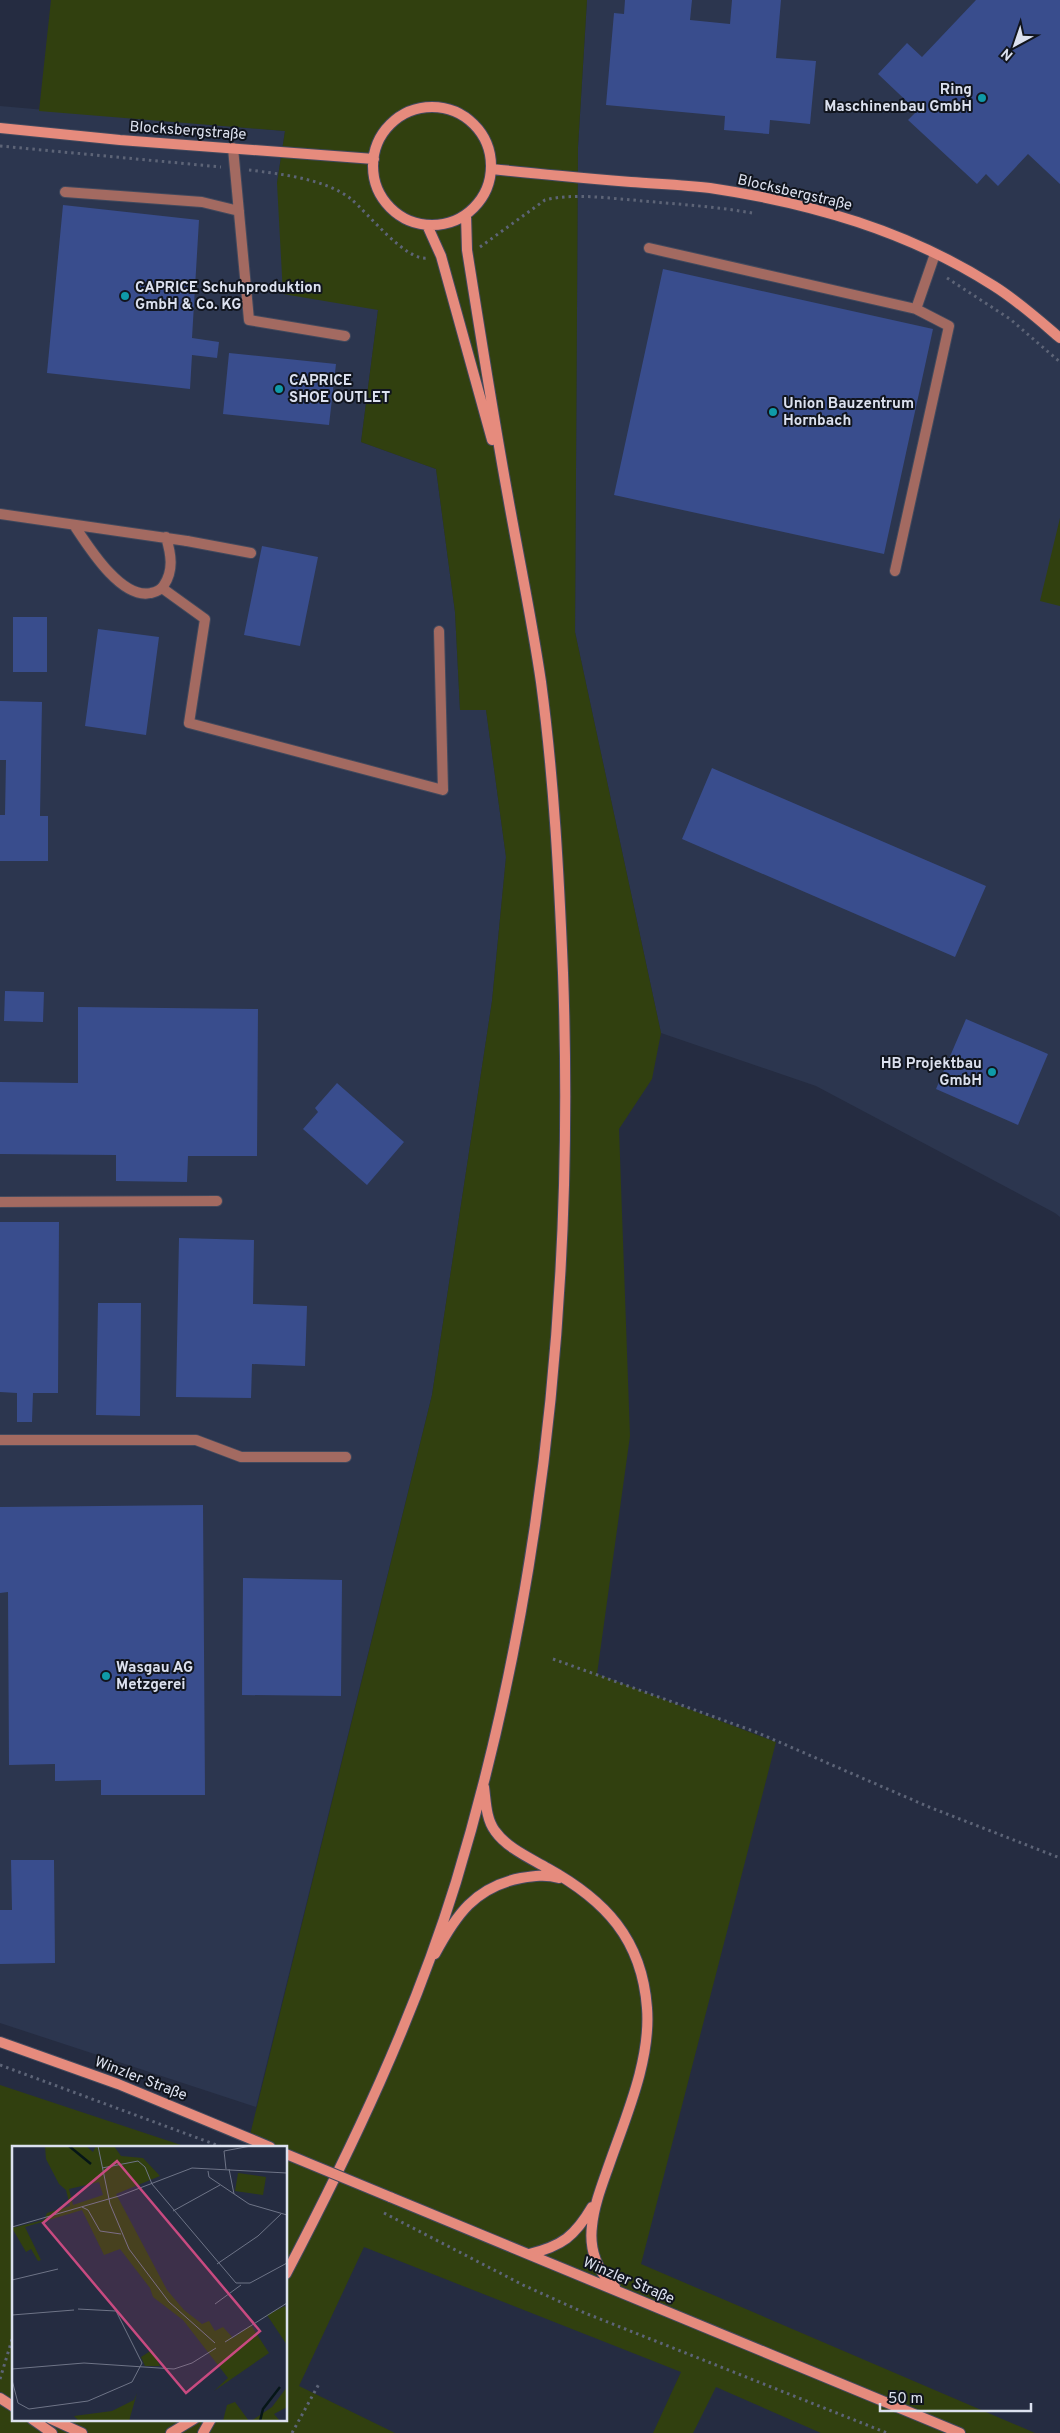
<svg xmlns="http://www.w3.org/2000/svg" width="1060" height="2433" viewBox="0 0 1060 2433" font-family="Overpass,sans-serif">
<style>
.built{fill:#2c364f}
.green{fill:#31400f}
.building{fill:#394d8d}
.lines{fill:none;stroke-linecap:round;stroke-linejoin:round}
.lane-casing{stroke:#42495d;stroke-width:12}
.street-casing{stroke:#42495d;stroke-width:12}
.secondary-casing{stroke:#42495d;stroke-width:12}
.path{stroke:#5d6477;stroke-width:3;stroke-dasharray:2.5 4;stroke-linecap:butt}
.lane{stroke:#a36a61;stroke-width:10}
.street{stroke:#a36a61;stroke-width:10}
.secondary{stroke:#e68b7d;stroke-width:10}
.secondary-bridge-casing{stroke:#42495d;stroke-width:12;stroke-linecap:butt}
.secondary-bridge{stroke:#e68b7d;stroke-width:10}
.culture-dot{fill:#0f9aa8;stroke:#11151e;stroke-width:2}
.labels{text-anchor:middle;stroke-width:4;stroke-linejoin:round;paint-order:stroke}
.poi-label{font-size:15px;font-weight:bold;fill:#dce1ef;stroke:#11151e;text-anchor:start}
.street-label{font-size:15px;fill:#dce1ef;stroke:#11151e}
.inset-river{fill:none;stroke:#061617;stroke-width:2.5}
.inset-road{fill:none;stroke:#6e7487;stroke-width:1}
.view{fill:#c84a80;fill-opacity:0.15;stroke:#c84a80;stroke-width:2.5}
.inset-edge{fill:none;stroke:#dce1ef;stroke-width:2.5}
</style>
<rect width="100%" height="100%" fill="#252c41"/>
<path class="built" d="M587,0H1060V1217L1055,1213L816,1086L661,1033L575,632L578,147Z
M0,106L285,131L277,183L378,310L361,442L436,469L455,612L460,709H486L506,857L492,1001L432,1395L256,2107L0,2023Z"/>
<path class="green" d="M51,0H587L578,147L575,632L661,1033L652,1079L619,1129L630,1436L597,1674L776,1742L641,2264L1035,2433H821L716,2387L693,2433H653L681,2372L364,2247L299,2386L395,2433H0V2085L187,2147H14V2419H286V2147H247L432,1395L492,1001L506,857L486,710H460L455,612L436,469L361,442L378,310L283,294L277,183L285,131L39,111Z
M1060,518V606L1040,601Z"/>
<path class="building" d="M625,0H692L690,20L730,24L732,0H781L776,58L816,61L810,124L770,120L769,134L724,130L725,116L606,105L614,13L624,14Z
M976,0H1060V184L1028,154L998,186L986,174L977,184L908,120L917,111L878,74L907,43L922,57Z
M63,205L199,220L192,338L219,342L217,358L192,355L190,389L47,373Z
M663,269L933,329L884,554L614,495Z
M229,353L336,364L329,425L223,414Z
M262,546L318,557L300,646L244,635Z
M13,617H47V672H13Z
M98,629L159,637L146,735L85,726Z
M0,701L42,702L40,816H48V861H0V815H5L6,760H0Z
M712,768L986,886L955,957L682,839Z
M5,991L44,992L43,1022L4,1021Z
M78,1007L258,1009L257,1156H188L187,1182L116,1181V1155L0,1154V1082L78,1083Z
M966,1019L1048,1054L1018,1125L936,1089Z
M337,1083L404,1142L367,1185L303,1129L318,1112L315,1108Z
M0,1222H59L58,1393H33L32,1422H17V1393L0,1392Z
M179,1238L254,1240L253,1304L307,1306L305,1366L252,1364L251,1398L176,1397Z
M98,1303H141L140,1416L96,1415Z
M203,1505L205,1795H101V1780L55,1781V1764L9,1765L8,1592L0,1593V1507Z
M243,1578L342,1580L341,1696L242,1695Z
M11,1860H54L55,1963L0,1964V1910H12Z"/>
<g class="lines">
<g class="lane-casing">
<path id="lane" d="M233,148L249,320L345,336
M65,192L202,202L239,211
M649,248L916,309L935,254
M187,541L251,553
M895,571L949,326L916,309
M162,588L205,619L189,723L443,790L439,631
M0,1202L217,1201
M0,1440H196L241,1457H346"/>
</g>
<g class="street-casing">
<path id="street" d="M0,514L187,541
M74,525C88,546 121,600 151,593C156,592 161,590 164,585C174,570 171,554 166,537"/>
</g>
<g class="secondary-casing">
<path id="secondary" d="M373 166a59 59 0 1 1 118 0a59 59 0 1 1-118 0Z
M0,128L120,140L374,159
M492,169C538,174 584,178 631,182C657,184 684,185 710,188C811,203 908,231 994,286C1018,301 1039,320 1060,338
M427,225L441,256L492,440
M484,1787C486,1802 486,1819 495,1831C507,1848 530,1858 547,1868C605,1900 642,1939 647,2008C651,2060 626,2116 609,2165C602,2185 594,2205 592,2226C589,2249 597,2272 615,2287
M435,1954C456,1915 475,1887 521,1878C533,1876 546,1874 559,1878
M0,2042L118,2084L270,2147
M390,2197L960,2433
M529,2254C562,2246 575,2236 592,2207
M286,2274C352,2148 414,2018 456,1882C545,1588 574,1279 563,973C559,876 554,779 541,682C532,620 519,559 508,497C493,415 480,332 467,250L466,215
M0,2398L14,2407
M32,2419L52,2433
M51,2419L82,2433
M171,2433L194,2419
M203,2433L211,2419"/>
</g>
<path class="path" d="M0,146L221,167
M249,170C281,174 326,179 351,199C368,213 406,262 428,258
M480,247L545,200C573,193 605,198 633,200C673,204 713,206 752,213
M947,278L1010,319L1060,362
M553,1659L756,1732L929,1807L1060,1858
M0,2065L222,2147
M384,2213L523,2285L585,2313L887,2433
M0,2379L14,2333
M292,2433L320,2382"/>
<use href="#lane" class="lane"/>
<use href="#street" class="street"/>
<use href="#secondary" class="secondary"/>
<g class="secondary-bridge-casing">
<path id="secondary-bridge" d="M286,2154L390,2197"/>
</g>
<use href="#secondary-bridge" class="secondary-bridge"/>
</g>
<g class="culture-dot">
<circle cx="982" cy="98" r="5"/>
<circle cx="125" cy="296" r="5"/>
<circle cx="279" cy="389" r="5"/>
<circle cx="773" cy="412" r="5"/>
<circle cx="992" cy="1072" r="5"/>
<circle cx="106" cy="1676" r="5"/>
</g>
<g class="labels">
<g class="poi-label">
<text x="972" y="94" text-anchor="end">Ring<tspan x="972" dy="17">Maschinenbau GmbH</tspan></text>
<text x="135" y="292">CAPRICE Schuhproduktion<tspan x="135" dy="17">GmbH &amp; Co. KG</tspan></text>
<text x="289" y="385">CAPRICE<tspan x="289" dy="17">SHOE OUTLET</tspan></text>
<text x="783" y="408">Union Bauzentrum<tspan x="783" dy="17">Hornbach</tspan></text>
<text x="982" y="1068" text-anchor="end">HB Projektbau<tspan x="982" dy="17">GmbH</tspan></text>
<text x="116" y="1672">Wasgau AG<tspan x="116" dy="17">Metzgerei</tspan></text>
</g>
<g class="street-label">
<text transform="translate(188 130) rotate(4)" y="5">Blocksbergstraße</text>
<text transform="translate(795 192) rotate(13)" y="5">Blocksbergstraße</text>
<text transform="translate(141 2078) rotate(21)" y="5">Winzler Straße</text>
<text transform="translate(629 2280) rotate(23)" y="5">Winzler Straße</text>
</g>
</g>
<g transform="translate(12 2146)">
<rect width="275" height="275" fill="#252c41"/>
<path d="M33,0H74L81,6L84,0H102L109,10L131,12L148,30L104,48L155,144L172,164L190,178L197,175L203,185L211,181L221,192L239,179L257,207L202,245L216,232L171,174L141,151L138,142L108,103L92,109L70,64L13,81L29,114L26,115L19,103L14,106L0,82L32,74L35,67L58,60L54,44L47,38L34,13ZM87,36L91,49L61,59L57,43ZM226,27L254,31L251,49L223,45ZM273,160L275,164V199L255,169ZM140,204L148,220H133L129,211ZM275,241V261L262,268L268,275H239L260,261ZM125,247L117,275H67L62,270L100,265L122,254ZM223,256L237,275H211L215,259Z" fill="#31400f" fill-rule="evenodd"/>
<path class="inset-river" d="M57,0L79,18M248,275L251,263L268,241"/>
<path class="inset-road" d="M86,0L98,58L117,103L157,156L203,197M90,22L126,15L133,21L140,38M214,23L212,5L239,0M217,23L222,48M196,25L197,31L237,58L275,69M140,38L224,137H238L275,117M70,61L76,64L88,85L109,88M161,65L208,39M0,81L107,50L180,22L275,27M205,118L246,90L269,68M0,134L46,123M203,158L229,139M0,169L62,164M213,196L275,157M0,223L72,217L162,223L180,217L204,202M0,234L6,257L17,263L76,255L120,236L130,217L104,165L66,163"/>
<path class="view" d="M105,15L248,185L174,247L31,77Z"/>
<rect width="275" height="275" class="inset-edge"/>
</g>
<g transform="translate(1015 45) rotate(220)" stroke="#11151e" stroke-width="4" paint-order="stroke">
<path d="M0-4L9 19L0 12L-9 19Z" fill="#dce1ef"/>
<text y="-8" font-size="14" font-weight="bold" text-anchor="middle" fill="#dce1ef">N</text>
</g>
<path d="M880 2403v8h151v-8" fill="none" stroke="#dce1ef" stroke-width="2.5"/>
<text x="888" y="2403" font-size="15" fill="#dce1ef" stroke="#11151e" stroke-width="4" paint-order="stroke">50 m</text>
</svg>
